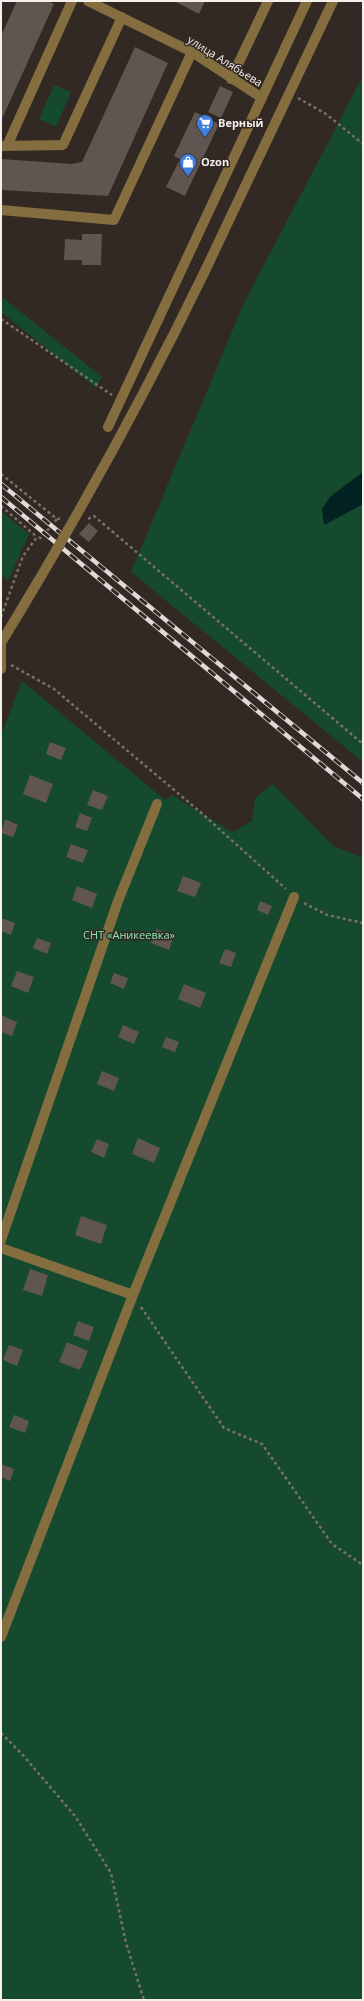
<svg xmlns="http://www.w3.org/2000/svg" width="364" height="2001" viewBox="0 0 364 2001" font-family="'Open Sans',sans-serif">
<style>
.green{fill:#154a2f}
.water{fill:#012122}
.building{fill:#605550}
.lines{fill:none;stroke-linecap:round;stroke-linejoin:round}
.path{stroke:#79706b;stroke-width:2.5;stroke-dasharray:3 3;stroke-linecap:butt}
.minor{stroke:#846e40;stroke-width:10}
.rail-casing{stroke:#e0dad6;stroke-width:4.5}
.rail{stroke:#332924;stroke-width:3;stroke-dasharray:9;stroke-linecap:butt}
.minor-bridge{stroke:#846e40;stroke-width:10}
.labels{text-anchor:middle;stroke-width:3;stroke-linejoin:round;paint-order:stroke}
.street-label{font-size:11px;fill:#f6f0ec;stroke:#332924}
.poi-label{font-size:11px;font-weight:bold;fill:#f6f0ec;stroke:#332924;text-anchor:start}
.park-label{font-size:11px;fill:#85e8af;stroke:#332924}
</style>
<rect width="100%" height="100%" fill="#332924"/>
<path class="green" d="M363,76V472L330,497L324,524L363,504V762L131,572L244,303Z
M54,85L71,92L56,127L39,119Z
M1,296L102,377L96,388L1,312Z
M1,511L29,534L8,581L1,575Z
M22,681L165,800L172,795L232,832L252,821L255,798L273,784L333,846L363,858V2000H1V735Z"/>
<path class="water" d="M363,472V504L324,525L322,509L330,497Z"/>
<path class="building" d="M17,1H48L54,4L1,121V36Z
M174,1H205L199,14Z
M135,47L168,63L108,196L1,190V159L72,164L82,162Z
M220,86L233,92L221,118L208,112Z
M195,112L219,124L185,196L166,187L180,159L174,156Z
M82,234H102L101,265H82V260H64L65,239L82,240Z
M89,523L98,531L89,542L79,534Z
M50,742L66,748L61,760L46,754Z
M30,775L53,784L46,803L23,794Z
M93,790L108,796L102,810L87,805Z
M80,813L92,818L87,831L75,827Z
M5,819L18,825L13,837L1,833Z
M71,844L88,850L83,863L66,857Z
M183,876L201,883L195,897L177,891Z
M77,886L97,894L92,908L72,900Z
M260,901L272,906L268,915L257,910Z
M1,918L15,923L11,935L1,931Z
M157,929L174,936L169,950L151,943Z
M37,938L51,943L47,954L33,948Z
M225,949L236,953L231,967L219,963Z
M17,971L34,977L28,993L11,986Z
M114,973L128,978L124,989L110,983Z
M184,984L206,993L200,1008L178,999Z
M1,1015L17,1022L12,1036L1,1032Z
M123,1025L139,1032L134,1044L118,1037Z
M166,1037L179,1042L175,1052L162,1047Z
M102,1071L119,1078L114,1091L97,1084Z
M138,1138L160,1148L154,1163L132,1154Z
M97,1139L109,1144L104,1158L91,1152Z
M81,1216L107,1225L101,1244L75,1235Z
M30,1269L48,1275L42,1296L23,1290Z
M78,1321L94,1327L89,1341L73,1335Z
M67,1342L88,1351L80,1370L59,1362Z
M9,1345L23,1350L17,1366L3,1360Z
M14,1415L29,1421L25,1433L9,1427Z
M1,1464L14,1469L10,1481L1,1477Z"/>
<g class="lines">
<path class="path" d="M298,98L326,114L363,144
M1,319L112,395
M1,474L57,519L62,518
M1,506L37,537
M88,519L94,516L363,744
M1,617L23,556L37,537L41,538L57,519
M11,665L54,689L198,810L286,889
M304,903L327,915L363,923
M141,1307L224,1428L262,1444L332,1544L363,1565
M1,1733L22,1754L75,1816L111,1873L126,1943L144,2000"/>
<path class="minor" d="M88,1L192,52L262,98
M231,79L268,1
M1,146L63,145L122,17
M7,146L72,1
M1,210L114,220L192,52
M204,273L333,1
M108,427L307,1
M1,646V669
M1,1240L118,901L157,804
M1,1248L133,1295
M1,1637L133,1295L294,897"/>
<g class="rail-casing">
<path id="rail" d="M1,484L363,783
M1,497L363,799"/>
</g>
<use href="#rail" class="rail"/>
<path class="minor-bridge" d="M1,643C75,522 142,401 204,273"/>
</g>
<defs>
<g id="supermarket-pin" transform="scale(0.9)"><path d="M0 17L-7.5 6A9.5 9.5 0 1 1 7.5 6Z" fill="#3f7fe0" stroke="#332924"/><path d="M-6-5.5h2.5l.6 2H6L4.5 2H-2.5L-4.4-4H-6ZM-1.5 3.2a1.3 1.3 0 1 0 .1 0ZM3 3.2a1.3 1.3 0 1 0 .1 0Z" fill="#fff"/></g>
<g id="shop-pin" transform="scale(0.9)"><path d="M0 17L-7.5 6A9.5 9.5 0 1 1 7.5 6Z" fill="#3f7fe0" stroke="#332924"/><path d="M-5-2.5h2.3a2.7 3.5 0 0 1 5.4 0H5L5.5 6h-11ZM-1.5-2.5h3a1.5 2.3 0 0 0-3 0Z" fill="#fff"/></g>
</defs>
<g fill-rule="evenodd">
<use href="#supermarket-pin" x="205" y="123"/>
<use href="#shop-pin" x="188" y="162"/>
</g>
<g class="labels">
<g class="street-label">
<text transform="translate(225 61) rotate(32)" y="4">улица Алябьева</text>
</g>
<g class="poi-label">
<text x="218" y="127">Верный</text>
<text x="201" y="166">Ozon</text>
</g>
<g class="park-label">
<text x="129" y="939">СНТ «Аникеевка»</text>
</g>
</g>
<rect width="364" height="2001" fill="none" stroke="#f6f0ec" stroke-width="4"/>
</svg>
